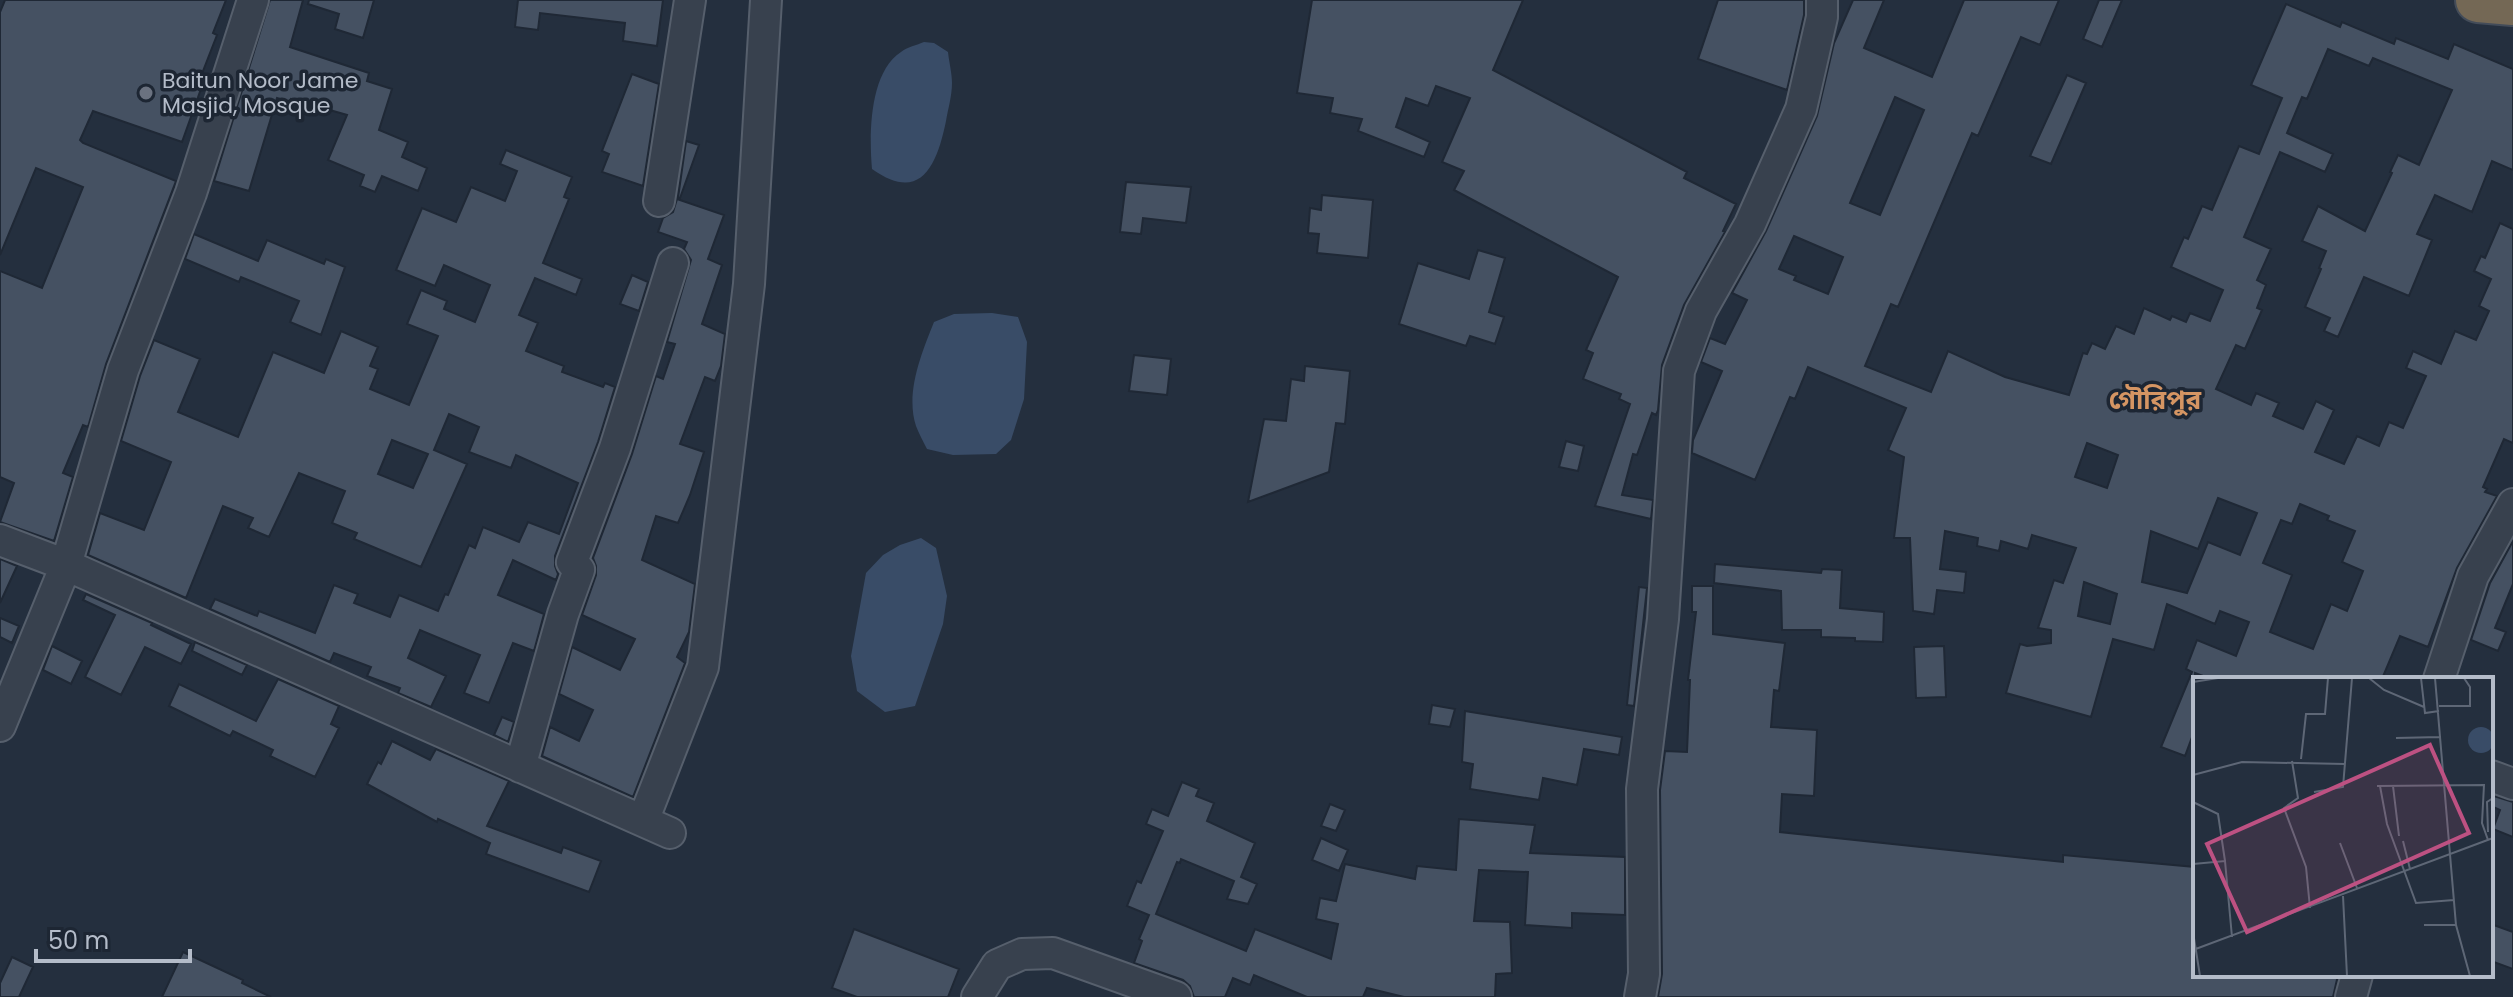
<svg xmlns="http://www.w3.org/2000/svg" width="2513" height="997" viewBox="0 0 2513 997" font-family="Poppins,'Noto Sans Bengali',sans-serif">
<style>
.water{fill:#394c67}
.building{fill:#455162;stroke:#1f2835;stroke-width:2;fill-rule:evenodd}
.lines{fill:none;stroke-linecap:round;stroke-linejoin:round}
.minor-casing{stroke:#565f6c;stroke-width:34}
.highway-casing{stroke:#434c59;stroke-width:48}
.minor{stroke:#38414e;stroke-width:30}
.highway{stroke:#746855;stroke-width:44}
.worship-dot{fill:#6b7280;stroke:#1d2633;stroke-width:3}
.labels{text-anchor:middle;stroke-width:7;stroke-linejoin:round;paint-order:stroke}
.poi-label{font-size:22px;fill:#b4bcc9;stroke:#1d2633;text-anchor:start}
.quarter-label{font-size:26px;font-weight:bold;fill:#d59563;stroke:#1d2633}
.inset-road{fill:none;stroke:#5e6776;stroke-width:2}
.view{fill:#bd5182;fill-opacity:0.15;stroke:#bd5182;stroke-width:4}
.inset-edge{fill:none;stroke:#b4bcc9;stroke-width:4}
</style>
<rect width="100%" height="100%" fill="#242f3e"/>
<path class="water" d="M924,42L934,43L948,52C949,62 952,73 952,83C952,96 948,109 946,121C937,165 921,204 872,169C869,135 869,73 901,52C907,47 917,45 924,42Z
M992,313L1018,317L1027,342L1024,399L1011,440L996,454L953,455L927,449C923,441 919,434 916,426C905,393 922,352 934,322L954,314Z
M921,538L936,548L947,596L943,624L915,706L885,712L857,691L851,656L866,573L883,555L900,545Z"/>
<path class="building" d="M5,0H226L213,33L217,35L198,84L202,86L182,142L93,111L80,140L83,143L176,181L106,364L88,427L83,425L63,473L73,477L54,541L0,522L14,483L0,477V271L42,288L83,187L36,168L0,255V12Z
M270,0H303L290,47L369,73L367,81L392,89L379,130L408,142L402,157L427,168L418,191L382,176L375,192L360,186L364,175L328,160L347,115L291,99L290,102L277,98L249,191L214,181Z
M309,0H374L363,38L335,29L339,14L308,4Z
M518,0H663L657,46L623,41L625,23L540,13L538,30L515,27Z
M1312,0H1523L1493,70L1687,172L1684,178L1736,204L1723,231L1725,232L1684,305L1662,365L1658,410L1656,415L1652,413L1637,455L1633,454L1622,495L1653,500L1651,519L1595,506L1630,404L1619,399L1621,394L1583,379L1593,353L1586,350L1618,277L1454,190L1464,171L1442,162L1470,98L1436,86L1428,106L1406,98L1396,127L1430,142L1424,157L1358,131L1362,119L1330,113L1333,98L1297,93Z
M1718,0H1804V15L1787,90L1698,59Z
M1853,0H1884L1864,48L1932,77L1964,0H2059L2040,45L2021,37L1978,136L1972,133L1898,307L1891,304L1865,366L1931,392L1948,351L2005,377L2069,395L2083,353L2087,354L2092,343L2105,349L2116,326L2134,334L2144,308L2170,320L2172,316L2186,322L2190,313L2210,321L2223,290L2171,267L2184,237L2188,239L2202,206L2212,210L2239,146L2259,154L2282,98L2251,85L2286,4L2340,27L2342,22L2394,44L2396,38L2448,59L2454,44L2513,69V170L2492,161L2472,212L2435,195L2417,234L2432,240L2409,296L2364,277L2338,337L2324,331L2330,318L2305,307L2321,269L2319,268L2326,251L2302,241L2318,206L2365,231L2392,173L2390,172L2398,155L2419,165L2452,90L2373,58L2369,66L2328,49L2307,99L2302,97L2287,133L2333,154L2325,172L2280,152L2244,237L2271,249L2257,280L2266,285L2257,308L2262,310L2245,349L2236,345L2216,389L2251,405L2256,393L2279,403L2273,416L2303,429L2316,401L2334,410L2315,452L2344,464L2357,436L2379,446L2389,422L2403,428L2426,376L2406,368L2413,351L2441,364L2455,331L2476,340L2489,311L2479,306L2491,279L2474,271L2481,256L2485,258L2500,223L2513,229V443L2504,439L2483,487L2487,489L2485,492L2497,496L2457,568L2428,647L2400,636L2382,679H2211L2195,673V729L2185,756L2161,747L2192,672L2186,669L2197,640L2236,656L2249,622L2220,611L2215,624L2167,604L2154,650L2113,639L2091,717L2006,693L2020,644L2027,646L2051,643V630L2038,628L2054,580L2063,583L2076,548L2032,535L2028,549L2001,541L1999,551L1977,546L1978,538L1945,531L1940,569L1966,572L1964,593L1937,590L1934,614L1913,611L1910,538H1894L1904,457L1888,450L1906,408L1808,367L1795,399L1790,397L1755,480L1692,453L1693,440L1722,371L1701,362L1710,338L1725,344L1747,300L1732,293L1766,231L1817,116L1834,43ZM1895,97L1924,110L1880,215L1850,203ZM1794,236L1843,257L1828,294L1794,280L1796,276L1779,269ZM2087,443L2118,455L2107,488L2075,477ZM2218,498L2257,513L2240,555L2208,542L2187,593L2142,582L2151,531L2198,549ZM2300,504L2329,516L2327,520L2355,531L2342,562L2363,571L2347,611L2331,604L2313,649L2270,632L2292,575L2263,563L2281,520L2292,524ZM2084,582L2117,594L2110,624L2078,616Z
M2099,0H2122L2102,47L2083,39Z
M632,74L659,84L643,186L602,172L609,154L602,151Z
M2067,75L2086,83L2051,164L2030,156Z
M686,141L699,145L680,198H678Z
M506,150L572,177L564,197L569,199L543,263L582,279L576,295L535,278L519,315L538,323L526,351L564,366L562,372L603,387L605,383L615,387L598,442L555,556V566L558,574L556,580L513,560L498,595L544,614L534,651L513,643L489,703L464,693L480,655L420,630L408,658L446,676L431,707L398,693L400,688L367,676L371,667L334,653L330,662L210,609L215,599L257,616L259,611L315,633L334,585L358,594L354,603L390,617L399,595L438,611L445,594L448,595L469,545L475,548L483,527L519,542L528,522L559,534L578,483L516,455L511,468L469,452L479,427L449,414L434,450L467,464L421,567L354,539L357,533L332,523L345,491L299,473L269,537L248,528L253,518L223,506L186,598L88,555L100,513L144,530L171,462L121,441L140,376L154,340L200,359L178,412L238,437L273,352L324,373L341,331L378,347L370,366L378,369L370,389L409,405L438,336L407,324L421,290L447,301L444,309L475,322L490,285L444,265L435,286L396,270L422,208L456,222L471,187L505,201L517,171L500,164ZM392,440L428,454L413,488L378,474Z
M1126,182L1191,187L1186,223L1143,218L1141,234L1120,232Z
M1322,195L1373,200L1368,258L1317,253L1319,234L1308,233L1310,208L1321,210Z
M677,199L724,215L708,259L722,265L702,324L725,334L721,366L715,381L705,377L680,444L704,452L690,495L678,523L656,516L642,560L695,584L689,632L677,657L685,663L633,797L542,756L550,727L579,741L593,710L559,694L572,647L620,670L635,639L582,615L596,575V566L593,558L632,454L656,376L663,379L675,344L667,342L691,260L684,249L687,242L658,232L663,218L673,212Z
M194,234L258,261L267,240L324,264L326,259L345,267L321,335L290,322L299,301L241,277L239,282L185,259Z
M1478,250L1505,258L1489,312L1504,317L1495,344L1470,336L1466,346L1399,324L1418,263L1469,279Z
M632,275L648,282L639,311L620,304Z
M1134,355L1171,359L1167,395L1129,391Z
M1305,366L1350,371L1345,424L1336,423L1329,472L1248,502L1264,419L1286,421L1291,379L1304,381Z
M1566,441L1584,446L1578,471L1559,467Z
M2513,541V584L2495,628L2506,632L2498,651L2471,640L2490,583Z
M0,559L17,566L0,603Z
M1715,564L1821,573L1822,569L1842,570L1840,608L1884,612L1883,642L1855,641V638L1821,637V630H1782L1781,591L1714,583Z
M1692,586H1713V634L1785,643L1779,691L1774,690L1771,727L1817,730L1814,796L1782,794L1780,832L2063,862V855L2195,867V975H2338L2333,997H1658L1662,974L1660,790L1665,751L1687,752L1690,680H1688L1696,612H1692Z
M1639,587L1647,588L1634,706L1627,705Z
M86,594L152,623L151,625L191,644L181,664L145,647L121,695L85,677L115,615L83,600Z
M0,618L19,626L12,643L0,637Z
M195,642L247,665L242,675L192,651Z
M52,646L82,661L71,684L43,670Z
M1944,646L1946,697L1916,698L1914,647Z
M278,679L339,706L331,724L339,728L315,777L270,756L273,750L233,731L230,736L169,706L179,684L256,721Z
M1432,705L1455,709L1450,727L1429,724Z
M1465,711L1622,737L1619,755L1584,749L1577,785L1543,778L1539,800L1470,789L1473,764L1462,762Z
M502,717L514,722L508,742L494,735Z
M392,741L430,760L436,749L509,781L487,826L561,853L563,847L601,861L589,892L486,854L490,843L438,819L437,822L367,784L378,762L381,764Z
M1182,782L1199,789L1196,796L1214,803L1207,821L1255,843L1241,877L1257,884L1248,904L1227,899L1234,881L1181,859L1180,863L1177,862L1156,914L1246,951L1255,929L1331,959L1338,924L1316,919L1320,898L1336,901L1345,864L1415,879L1417,866L1456,870L1459,819L1535,825L1530,853L1625,857V915L1572,913V928L1525,925L1528,872L1479,870L1474,921L1510,922L1512,973L1496,974L1495,997H1404L1367,988L1363,997H1307L1254,975L1250,985L1233,978L1225,997H1194L1190,986L1183,980L1134,963L1142,941L1139,939L1149,915L1127,906L1137,881L1141,883L1163,831L1146,824L1152,809L1168,816Z
M2494,796L2513,802V837L2493,829L2500,810L2491,806Z
M1330,804L1345,810L1336,831L1321,826Z
M1321,838L1348,850L1339,871L1312,860Z
M2491,924L2513,932V969L2491,961Z
M854,929L959,969L948,997H857L832,988Z
M183,952L243,980L242,983L271,997H162Z
M12,957L33,967L19,997H0V983Z"/>
<g class="lines">
<g class="minor-casing">
<path id="minor" d="M659,201L690,0
M0,540L66,565L670,833
M2439,679L2473,576L2513,504
M0,726L66,565L123,370L191,193L253,0
M520,767L563,614L579,570L572,562L615,448L673,263
M2491,776L2513,784
M643,821L703,667L749,284L766,0
M977,997L997,965L1022,954L1053,953L1176,997
M1640,997L1644,974L1642,789L1663,619L1679,371L1701,311L1750,224L1801,109L1822,17V0
M2351,997L2357,975"/>
</g>
<g class="highway-casing">
<path id="highway" d="M2478,0L2513,3"/>
</g>
<use href="#minor" class="minor"/>
<use href="#highway" class="highway"/>
</g>
<circle class="worship-dot" cx="146" cy="93" r="8"/>
<g class="labels">
<g class="poi-label">
<text x="162" y="88">Baitun Noor Jame<tspan x="162" dy="25">Masjid, Mosque</tspan></text>
</g>
<g class="quarter-label">
<text x="2155" y="409">গৌরিপুর</text>
</g>
</g>
<g transform="translate(2193 677)">
<rect width="300" height="300" fill="#242f3e"/>
<path d="M275 63a13 13 0 1 1 26 0a13 13 0 1 1-26 0Z" fill="#394c67"/>
<path class="inset-road" d="M176,1L191,13L231,30M228,1L232,36L246,34M242,1L263,248L277,299M0,5L25,1M246,29H277V10L271,1M203,61L247,60M108,82L113,37H132L135,1M99,84L105,121L91,131L113,190L117,231M0,98L49,85L152,87M184,109L291,108L289,146L295,163M187,109L194,147L223,226L261,223M200,109L206,159M121,115L150,110L159,1M0,125L25,137L32,184M295,155L294,125L300,121M210,164L217,192M147,166L164,211M0,187L32,184L39,260M150,219L154,299M231,248H263M0,255L7,299M0,273L300,161"/>
<path class="view" d="M237,68L276,156L54,255L14,167Z"/>
<rect width="300" height="300" class="inset-edge"/>
</g>
<path d="M36 949v12h154v-12" fill="none" stroke="#b4bcc9" stroke-width="4"/>
<text x="48" y="949" font-size="24" fill="#b4bcc9" stroke="#1d2633" stroke-width="6" paint-order="stroke">50 m</text>
</svg>
